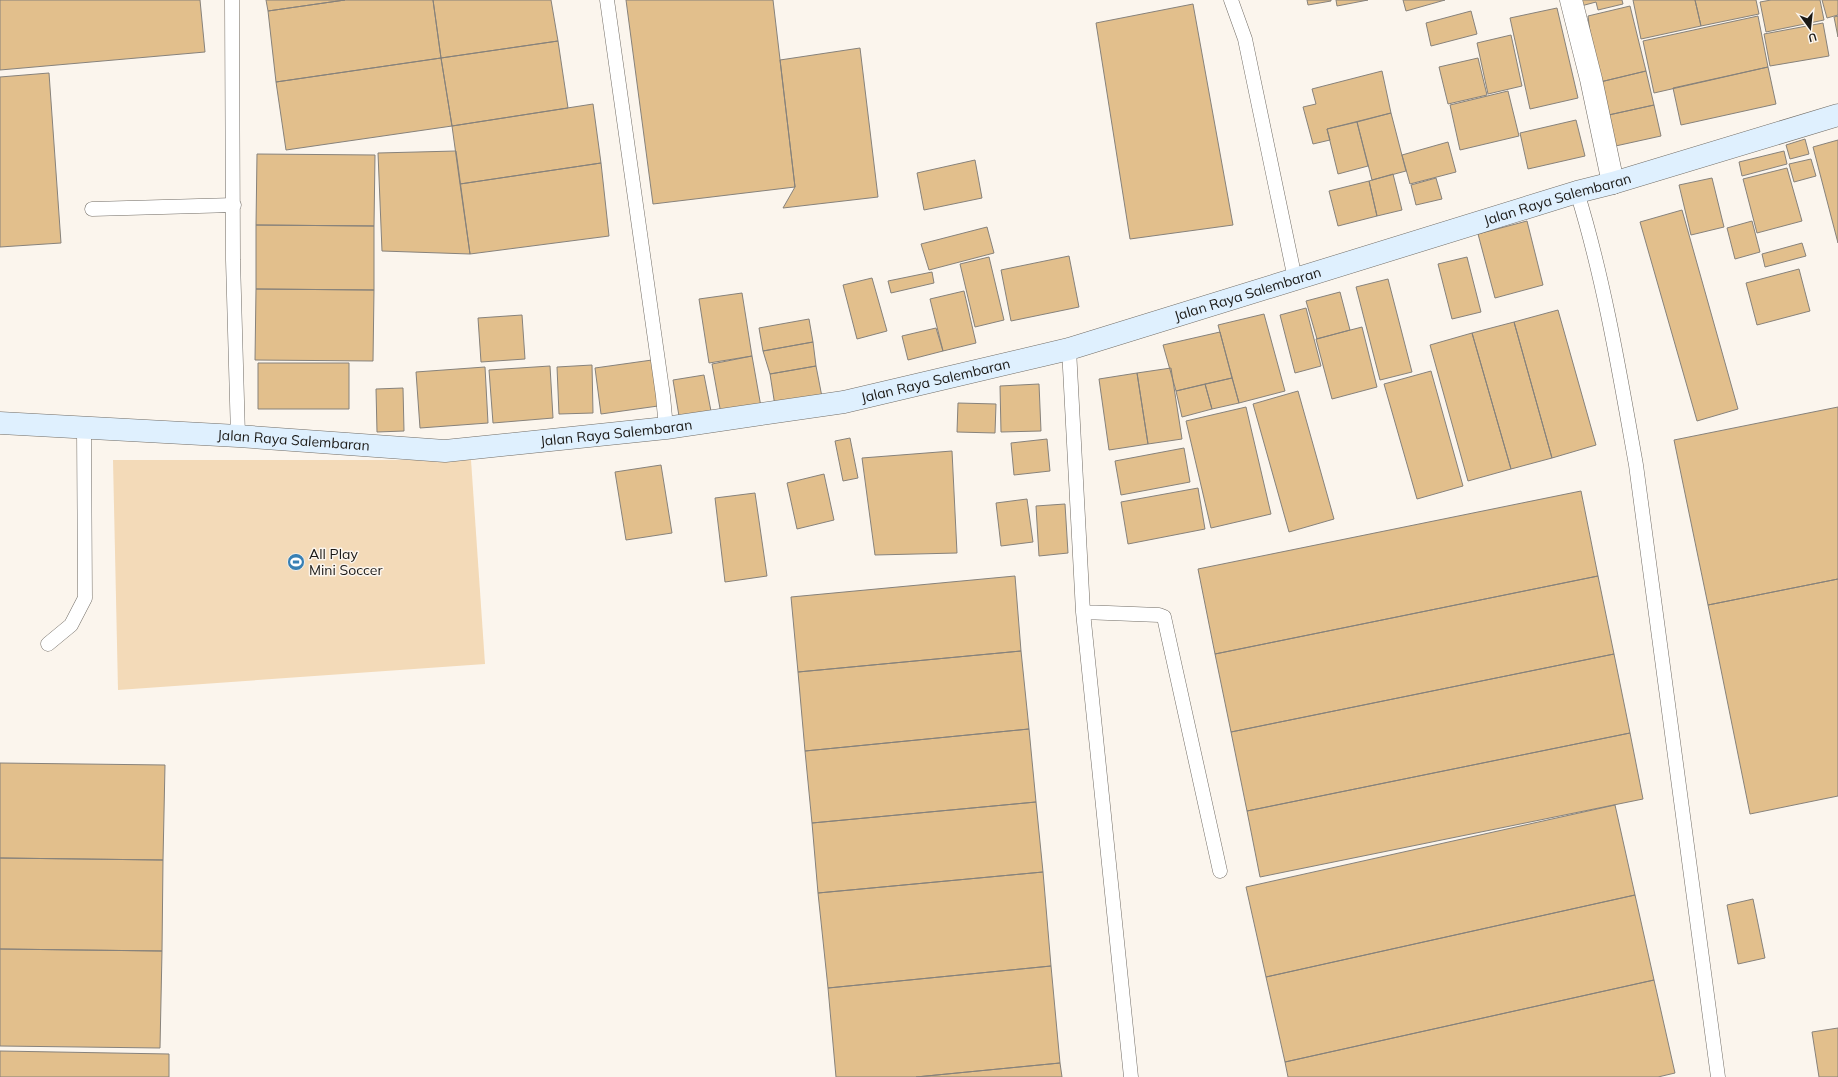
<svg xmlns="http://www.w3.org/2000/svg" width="1838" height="1077" viewBox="0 0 1838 1077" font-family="Mulish,sans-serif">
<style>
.green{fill:#f3dab8}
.building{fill:#e2bf8c;stroke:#87827b}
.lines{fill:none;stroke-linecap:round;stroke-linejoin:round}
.service-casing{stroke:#726d66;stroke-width:15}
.minor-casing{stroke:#726d66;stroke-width:23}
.secondary-casing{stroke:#726d66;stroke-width:23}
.service{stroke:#fff;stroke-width:14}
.minor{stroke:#fff;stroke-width:22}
.secondary{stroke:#dff0fe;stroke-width:22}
.labels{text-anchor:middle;stroke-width:3;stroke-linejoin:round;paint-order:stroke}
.street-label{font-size:14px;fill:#1b1916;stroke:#fbf5ed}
.poi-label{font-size:14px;fill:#1b1916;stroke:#fbf5ed;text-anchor:start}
</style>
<rect width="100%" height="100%" fill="#fbf5ed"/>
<path class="green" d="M113,460H471L485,664L118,690Z"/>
<path class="building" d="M0,0H200L205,52L0,70Z
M266,0H345L268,11Z
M345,0H433L441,58L276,82L268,11Z
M433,0H551L558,41L441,58Z
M626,0H773L795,187L653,204Z
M1307,0H1331V1L1308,5Z
M1336,0H1368L1337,6Z
M1403,0H1445L1406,11Z
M1580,0H1622L1623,4L1598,10L1596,2L1581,6Z
M1633,0H1695L1701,26L1641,39Z
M1695,0H1756L1759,14L1701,26Z
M1771,0H1820L1824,20L1766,32L1760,2Z
M1822,0H1838V15L1827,18Z
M1193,4L1233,225L1130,239L1096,23Z
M1630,6L1646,71L1596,83L1588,16Z
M1557,8L1578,98L1530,109L1510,18Z
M1471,11L1477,34L1431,46L1426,23Z
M1758,16L1768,67L1654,93L1643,41Z
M1838,16V37L1834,17Z
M1823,23L1829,56L1770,66L1764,34Z
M1511,35L1522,86L1488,94L1477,43Z
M558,41L568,108L452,126L441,58Z
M860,48L878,197L783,208L795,187L780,60Z
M441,58L452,126L286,150L276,82Z
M1478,58L1487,95L1448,104L1439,67Z
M1768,67L1776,104L1681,125L1673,88Z
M1382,71L1391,113L1327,129L1330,140L1313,144L1303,107L1316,104L1312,89Z
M1646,71L1654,105L1604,116L1596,83Z
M49,73L61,243L0,247V77Z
M1508,91L1519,136L1460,150L1450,105Z
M593,104L601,163L460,184L452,126Z
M1654,105L1661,136L1611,147L1604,116Z
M1391,113L1406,171L1372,180L1357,122Z
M1576,120L1585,156L1528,169L1520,133Z
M1357,122L1368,166L1338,174L1327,129Z
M1805,139L1809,154L1790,159L1786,145Z
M1838,140V243L1813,147Z
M1448,142L1456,172L1410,184L1402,155Z
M456,151L470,254L382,251L378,153Z
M1784,151L1787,164L1742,176L1739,162Z
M257,154L375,155L374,226L256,225Z
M1811,159L1816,176L1794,182L1789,164Z
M975,160L982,198L924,210L917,173Z
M601,163L609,236L470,254L460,184Z
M1787,168L1802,221L1757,233L1743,179Z
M1393,174L1402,210L1377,216L1369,181Z
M1436,178L1442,199L1416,205L1411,185Z
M1712,178L1724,227L1691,235L1679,185Z
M1369,181L1377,216L1338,226L1329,191Z
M1682,210L1738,409L1697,421L1640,222Z
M1527,221L1543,285L1495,298L1478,234Z
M1752,221L1760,252L1735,259L1727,228Z
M256,225L374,226V290L256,289Z
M987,227L994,253L929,270L921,244Z
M1802,243L1806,256L1765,267L1762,254Z
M1069,256L1079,307L1011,321L1001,270Z
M989,257L1004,320L975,327L960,264Z
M1467,257L1481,312L1452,319L1438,264Z
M1799,269L1810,311L1757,325L1746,283Z
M932,272L934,283L891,293L888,281Z
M872,278L887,331L857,339L843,285Z
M1388,279L1412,372L1380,380L1356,287Z
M256,289L374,290L373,361L255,360Z
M964,291L976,343L943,351L930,299Z
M1340,292L1350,330L1317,339L1306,301Z
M742,293L752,356L709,363L699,299Z
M1306,308L1321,366L1295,373L1280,315Z
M1558,310L1596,445L1552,458L1514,322Z
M1264,314L1285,391L1239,403L1218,325Z
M522,315L525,359L481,362L478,318Z
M809,319L813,342L763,351L759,328Z
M1514,322L1552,458L1511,469L1472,333Z
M1362,327L1377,387L1332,399L1316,339Z
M936,328L943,351L908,360L902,336Z
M1220,332L1232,378L1176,391L1163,345Z
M1472,333L1511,469L1468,481L1430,345Z
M813,342L816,366L770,374L763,351Z
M752,356L761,407L721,414L712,364Z
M652,360L658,406L601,414L595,368Z
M258,363H349V409H258Z
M592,365L593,413L559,414L557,367Z
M550,366L553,418L493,423L489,370Z
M816,366L822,397L775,406L770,374Z
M485,367L488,423L420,428L416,372Z
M1171,368L1182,439L1148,444L1137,373Z
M1431,371L1463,486L1417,499L1384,384Z
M1137,373L1148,444L1109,450L1099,379Z
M704,375L711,411L679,416L673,380Z
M1232,378L1239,403L1212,409L1205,384Z
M1039,384L1041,431L1001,432L1000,386Z
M1205,384L1212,409L1182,417L1176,391Z
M403,388L404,431L377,432L376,389Z
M1298,391L1334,519L1289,532L1253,404Z
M958,403L996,404L995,433L957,432Z
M1246,407L1271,514L1211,528L1186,421Z
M1838,407V579L1708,605L1674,440Z
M850,438L858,478L843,481L835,441Z
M1047,439L1050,471L1014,475L1011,443Z
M1184,448L1190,482L1121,495L1115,461Z
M952,451L957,553L875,555L862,458Z
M661,465L672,533L626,540L615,472Z
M824,474L834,520L797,529L787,483Z
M1198,488L1205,529L1128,544L1121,502Z
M1581,491L1598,576L1215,654L1198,569Z
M755,493L767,576L725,582L715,498Z
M1027,499L1033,542L1001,546L996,503Z
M1065,504L1068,553L1039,556L1036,506Z
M1015,576L1021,651L798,672L791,597Z
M1598,576L1614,654L1231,732L1215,654Z
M1838,579V796L1750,814L1708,605Z
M1021,651L1029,729L805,751L798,672Z
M1614,654L1630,733L1247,811L1231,732Z
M1029,729L1036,802L812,823L805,751Z
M1630,733L1643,799L1260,877L1247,811Z
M0,763L165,765L163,860L0,858Z
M1036,802L1043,872L818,893L812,823Z
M1615,805L1635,895L1266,977L1246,887Z
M0,858L163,860L162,951L0,949Z
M1043,872L1051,966L828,988L818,893Z
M1635,895L1654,980L1285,1062L1266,977Z
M1753,899L1765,958L1738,964L1727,905Z
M0,949L162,951L160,1048L0,1046Z
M1051,966L1060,1063L916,1077H836L828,988Z
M1654,980L1675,1073L1658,1077H1288L1285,1062Z
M1838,1028V1077H1819L1812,1032Z
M0,1051L169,1054V1077H0Z
M1060,1063L1062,1077H916Z"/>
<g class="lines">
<g class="service-casing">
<path id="service" d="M232,0L233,260L238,436
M607,0L663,396L666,428
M1231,0L1245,39L1295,279
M1577,192C1604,279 1620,375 1636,465L1718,1077
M92,209L234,205
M1069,349L1083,612L1131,1077
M1083,612L1159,615L1164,617L1220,871
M48,644L71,625L85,598L84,428"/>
</g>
<g class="minor-casing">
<path id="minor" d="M1571,0L1591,79L1613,183"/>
</g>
<g class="secondary-casing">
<g id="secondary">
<path id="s1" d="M0,423L238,436L445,451L666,428L844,402L1069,349L1577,192L1613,183L1838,115"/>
</g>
</g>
<use href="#service" class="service"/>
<use href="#minor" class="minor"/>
<use href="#secondary" class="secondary"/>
</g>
<defs>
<g id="stadium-disc" transform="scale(0.9)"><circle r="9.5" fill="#3880b4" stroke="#fbf5ed"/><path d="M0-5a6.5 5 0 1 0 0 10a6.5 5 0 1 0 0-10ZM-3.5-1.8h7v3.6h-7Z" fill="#fff"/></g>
</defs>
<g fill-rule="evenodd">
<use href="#stadium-disc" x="296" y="562"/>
</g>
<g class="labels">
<g class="street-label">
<text dy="5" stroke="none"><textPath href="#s1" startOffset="1590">Jalan Raya Salembaran</textPath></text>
<text dy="5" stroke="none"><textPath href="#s1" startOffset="1266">Jalan Raya Salembaran</textPath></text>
<text dy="5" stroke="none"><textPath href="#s1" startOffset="942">Jalan Raya Salembaran</textPath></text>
<text dy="5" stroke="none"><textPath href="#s1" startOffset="618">Jalan Raya Salembaran</textPath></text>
<text dy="5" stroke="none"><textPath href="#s1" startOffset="294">Jalan Raya Salembaran</textPath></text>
</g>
<g class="poi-label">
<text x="309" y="559">All Play<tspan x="309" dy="16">Mini Soccer</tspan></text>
</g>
</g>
<g transform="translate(1810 28) rotate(165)" stroke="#fbf5ed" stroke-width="3" paint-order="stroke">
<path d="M0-3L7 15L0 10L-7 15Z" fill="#1b1916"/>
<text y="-6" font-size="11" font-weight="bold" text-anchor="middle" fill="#1b1916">U</text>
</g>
</svg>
